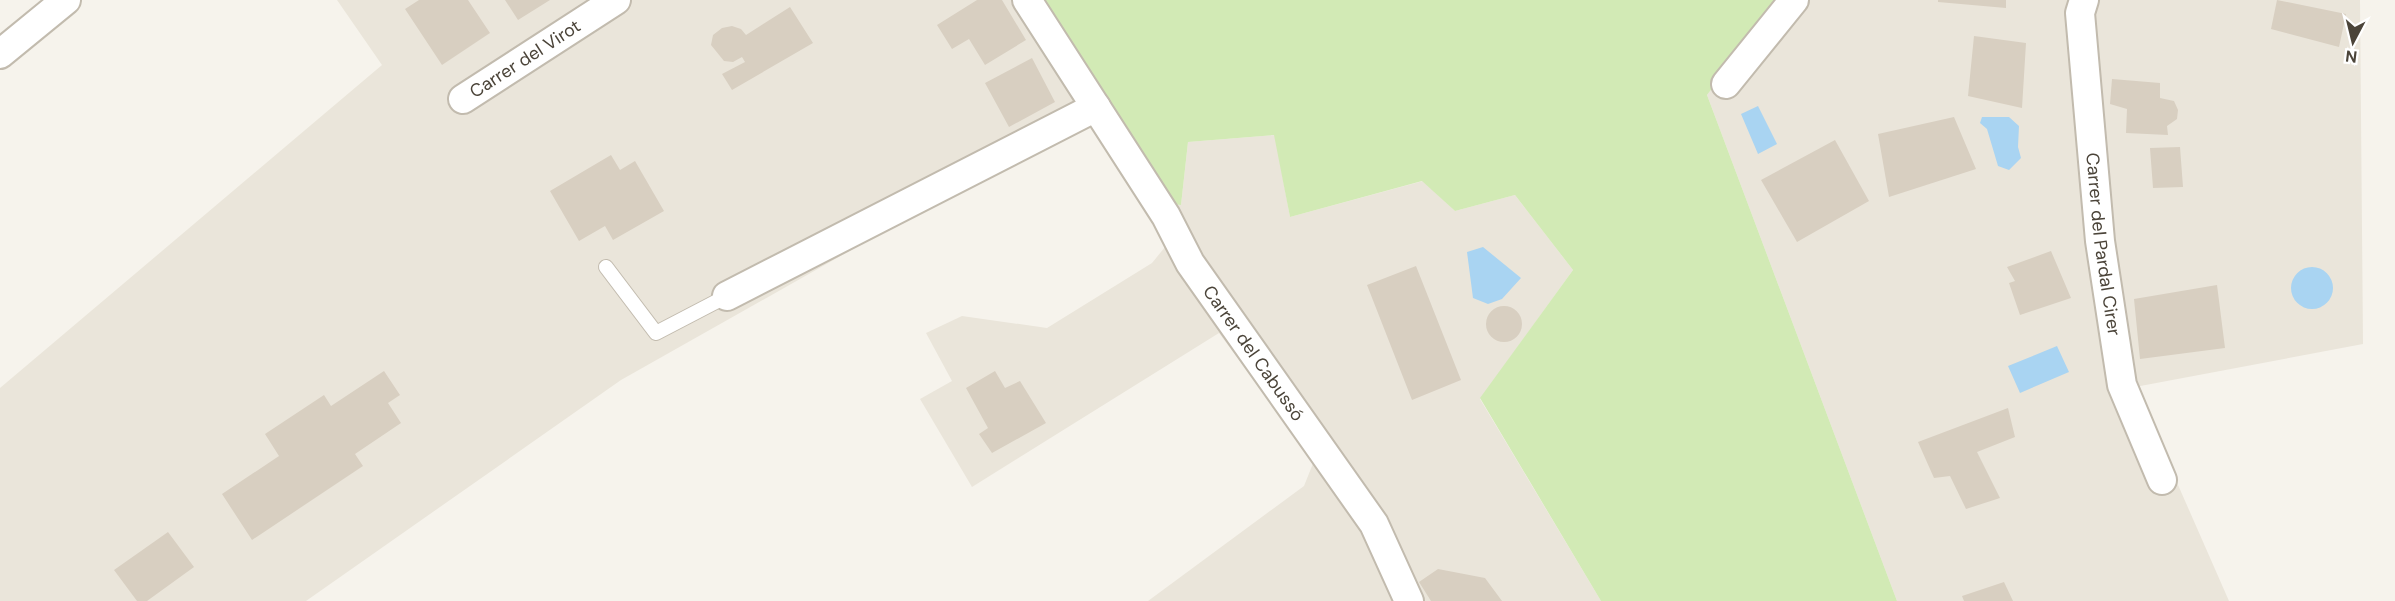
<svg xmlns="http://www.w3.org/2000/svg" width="2395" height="601" viewBox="0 0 2395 601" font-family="'DM Sans',sans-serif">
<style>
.residential{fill:#eae5da}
.green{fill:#d2eab5}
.water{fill:#a9d4f2}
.building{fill:#d8cfc1}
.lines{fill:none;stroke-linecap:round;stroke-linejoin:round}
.service-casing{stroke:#c2bbae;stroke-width:16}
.minor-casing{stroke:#c2bbae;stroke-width:32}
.service{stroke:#fff;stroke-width:14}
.minor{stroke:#fff;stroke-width:28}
.labels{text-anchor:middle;stroke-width:4.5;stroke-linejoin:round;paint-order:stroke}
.street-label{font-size:18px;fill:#4b4439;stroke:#fff}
</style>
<rect width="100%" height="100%" fill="#f6f3ec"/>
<path class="residential" d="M337,0H1040L1108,105L621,380L306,601H0V388L382,65Z
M1781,0H2360L2363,344L2135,387L2229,601H1897L1707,95Z
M1275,135L1290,217L1423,181L1455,211L1515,195L1573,270L1480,399L1601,601H1148L1304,486L1314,461L1219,333L972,487L920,399L952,381L926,333L962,316L1047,328L1152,263L1165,247L1170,204L1181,205L1188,142Z"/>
<path class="green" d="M1040,0H1781L1707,95L1897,601H1601L1480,398L1573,270L1515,195L1455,211L1422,181L1290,217L1274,135L1188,142L1181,205L1170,204Z"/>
<path class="water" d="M1758,106L1777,144L1758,154L1741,114Z
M1982,117H2009L2019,126L2018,147L2021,158L2009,170L1998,166L1987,129L1980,123Z
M1483,247L1521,278L1502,299L1488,304L1473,298L1467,252Z
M2291 288a21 21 0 1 1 42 0a21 21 0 1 1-42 0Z
M2057,346L2069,372L2020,393L2008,366Z"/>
<path class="building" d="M419,0H468L490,33L442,65L405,9Z
M505,0H550L518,20Z
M977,0H1002L1026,40L985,65L969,39L952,49L937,25Z
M1938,0H2006V8L1938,2Z
M2277,0L2346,14L2339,47L2271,29Z
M790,7L813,43L732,90L722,74L745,62L742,57L733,62L724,61L711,45L713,35L722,28L732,26L741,29L746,35Z
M1974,36L2026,43L2022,108L1968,96Z
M1032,58L1055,102L1009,127L985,83Z
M2112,79L2160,83V98L2174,101L2178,110L2177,119L2167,126L2168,135L2126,133L2127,109L2110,104Z
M1954,117L1976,169L1889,197L1878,134Z
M1835,140L1869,201L1797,242L1761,180Z
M2180,147L2183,187L2153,188L2150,148Z
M611,155L620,170L635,161L664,211L613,240L605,226L579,241L550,191Z
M2051,251L2071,298L2020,315L2009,283L2015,281L2007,267Z
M1416,266L1461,380L1412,400L1367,285Z
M2217,285L2225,348L2140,359L2134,299Z
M1486 324a18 18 0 1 1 36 0a18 18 0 1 1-36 0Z
M384,371L400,395L388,403L401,423L355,454L363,466L252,540L222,494L279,456L265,434L324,395L331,406Z
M995,371L1005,388L1020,381L1046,423L992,453L979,434L988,428L966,388Z
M2008,408L2015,437L1977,452L2000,498L1966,509L1950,476L1934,478L1918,442Z
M168,532L194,567L147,601H137L114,570Z
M1438,569L1485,578L1502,601H1431L1419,582Z
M2004,582L2013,601H1964L1962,596Z"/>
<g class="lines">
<g class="service-casing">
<path id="service" d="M606,267L656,333L727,296"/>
</g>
<g class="minor-casing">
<g id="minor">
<path id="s1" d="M1027,0L1166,216L1190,263L1374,524L1409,601"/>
<path id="s2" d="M2084,0L2080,13L2100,241L2122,385L2162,480"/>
<path d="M0,54L66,0"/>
<path d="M1726,84L1794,0"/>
<path id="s3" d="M463,99L616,0"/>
<path d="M727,296L1096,107"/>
</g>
</g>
<use href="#service" class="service"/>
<use href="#minor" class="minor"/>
</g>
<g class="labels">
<g class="street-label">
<text dy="6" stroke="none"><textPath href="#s3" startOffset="74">Carrer del Virot</textPath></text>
<text dy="6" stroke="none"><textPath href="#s2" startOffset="246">Carrer del Pardal Cirer</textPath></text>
<text dy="6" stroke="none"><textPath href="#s1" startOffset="420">Carrer del Cabussó</textPath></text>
</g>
</g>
<g transform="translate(2353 42) rotate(187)" stroke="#ffffff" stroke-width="4.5" paint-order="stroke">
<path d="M0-4.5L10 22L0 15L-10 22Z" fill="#4b4439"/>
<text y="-9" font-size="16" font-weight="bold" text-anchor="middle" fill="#4b4439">N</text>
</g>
</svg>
